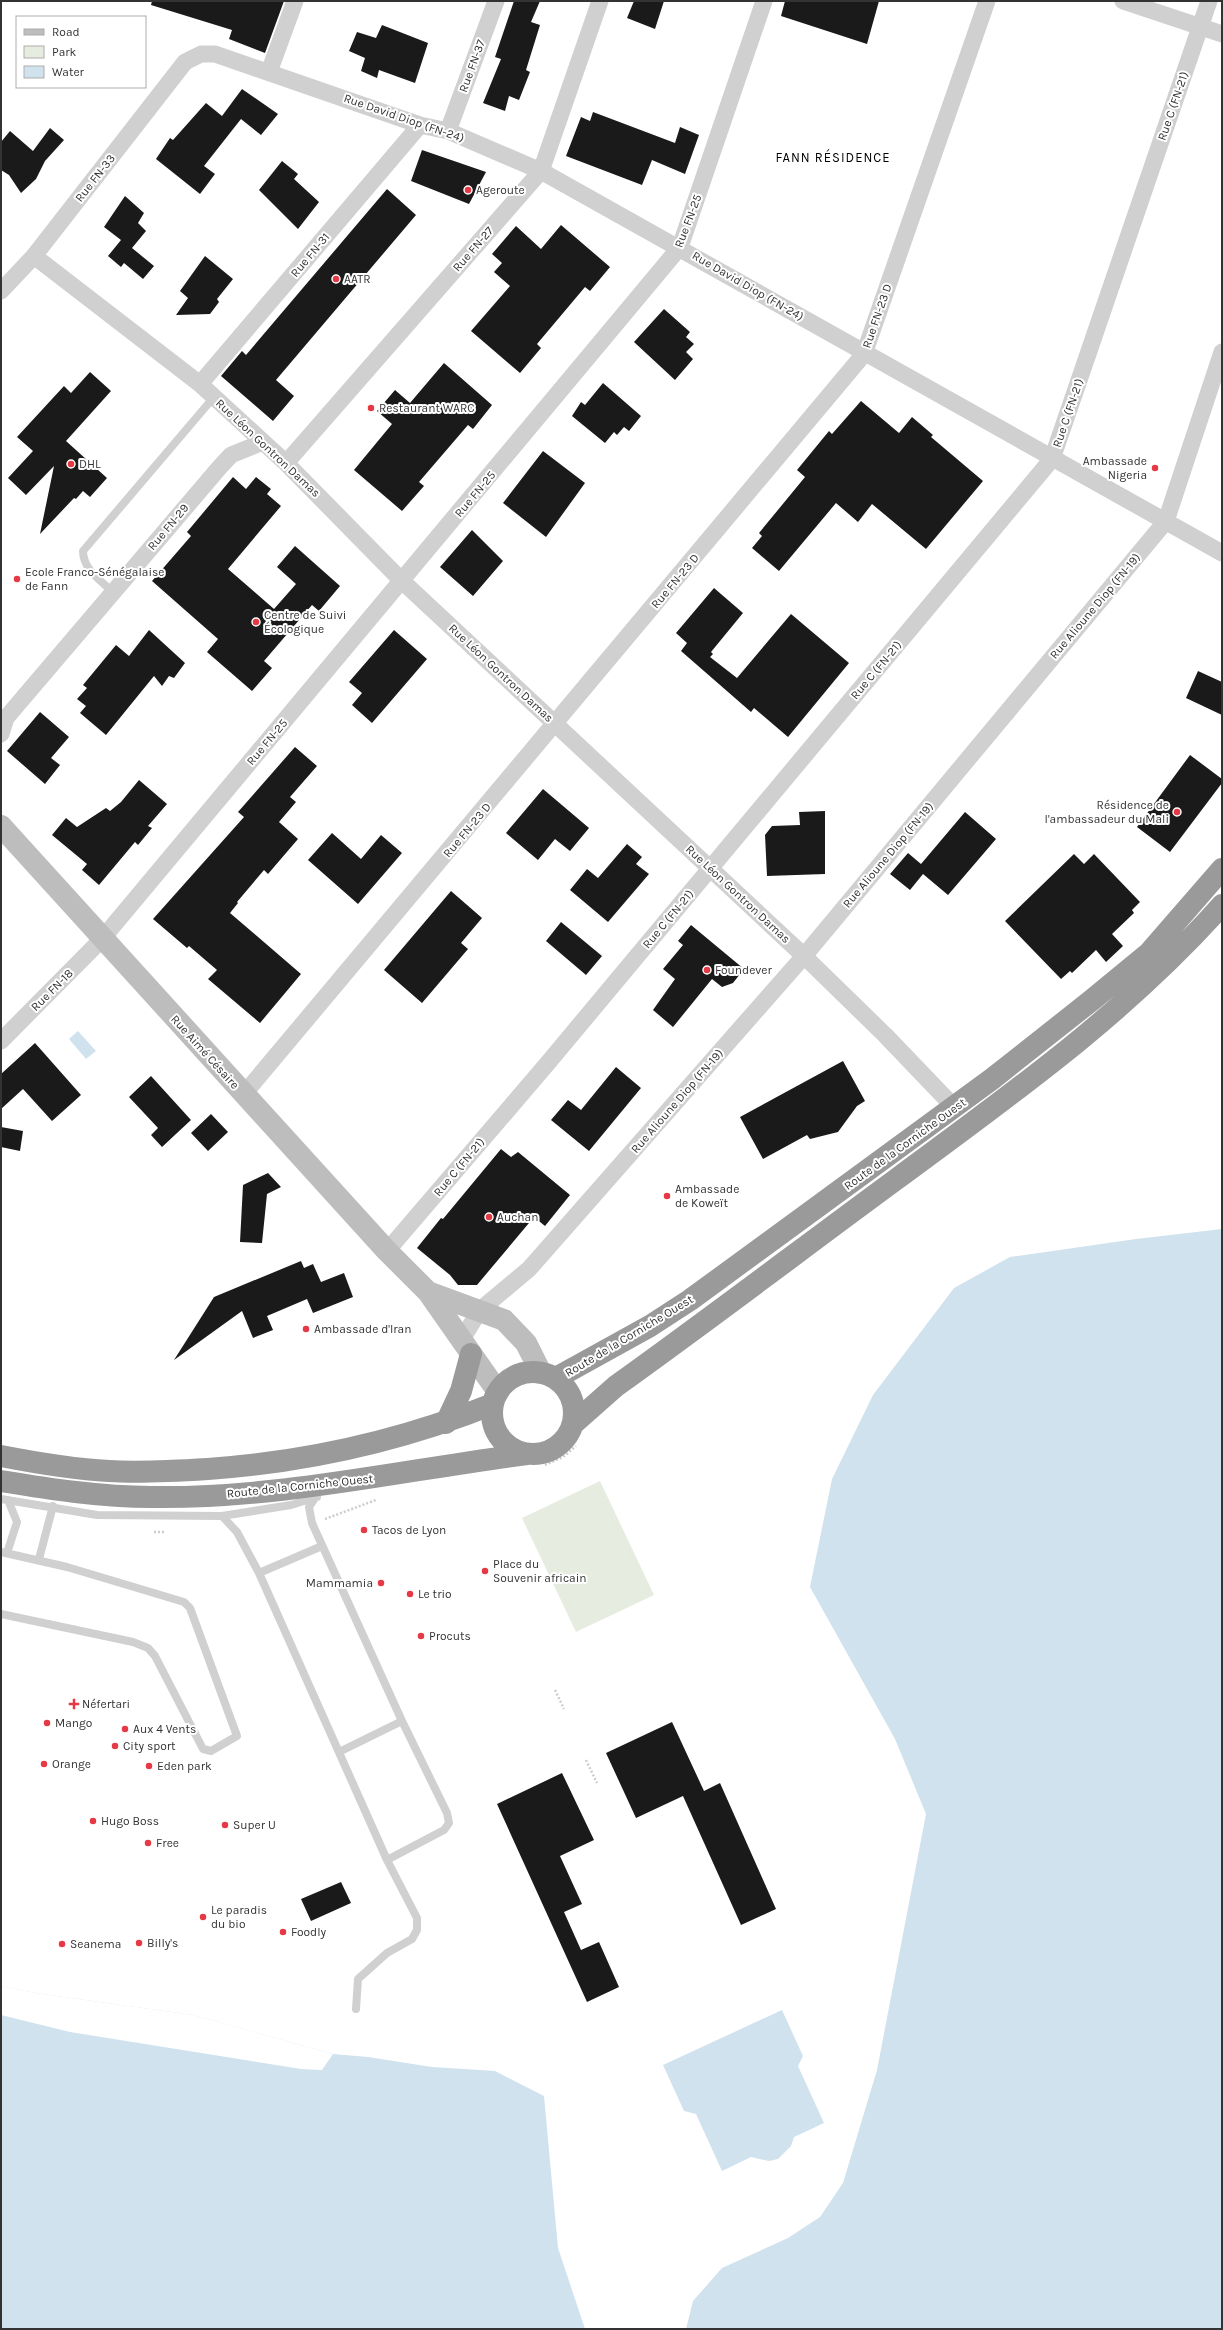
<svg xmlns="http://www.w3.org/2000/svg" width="1223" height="2330" viewBox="0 0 1223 2330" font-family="Karla,sans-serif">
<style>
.green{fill:#e6ecdf}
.water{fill:#cfe2ee}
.pier{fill:#fff}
.building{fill:#1a1a1a}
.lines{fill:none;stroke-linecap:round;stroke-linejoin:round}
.path{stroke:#cdcdcd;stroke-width:2.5;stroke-dasharray:2 2;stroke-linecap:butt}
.lane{stroke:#d0d0d0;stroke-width:8}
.street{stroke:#d0d0d0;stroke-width:17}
.secondary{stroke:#bdbdbd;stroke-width:22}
.highway{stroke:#9a9a9a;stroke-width:22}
.poi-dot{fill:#e63946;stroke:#fff;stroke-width:1.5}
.labels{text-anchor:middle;stroke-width:4;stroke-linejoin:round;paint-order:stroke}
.street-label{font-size:12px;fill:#333;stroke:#fff}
.poi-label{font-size:12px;fill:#333;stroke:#fff;text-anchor:start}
.neighbourhood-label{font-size:13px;letter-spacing:1px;fill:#000;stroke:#fff}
</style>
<rect width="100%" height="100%" fill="#fff"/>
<path class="green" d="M600,1481L654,1595L576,1632L522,1518Z"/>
<path class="water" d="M78,1031L96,1051L86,1059L69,1039Z
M1222,1229V2329H686L693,2301L722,2268L788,2238L820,2217L843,2183L877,2070L926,1814L895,1739L810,1587L832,1479L873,1395L954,1288L1010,1257L1136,1239Z
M1,1986L35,1993L193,2015L333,2054L368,2057L432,2067L495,2071L544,2096L558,2248L585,2329H1Z
M782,2010L803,2056L798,2066L824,2123L794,2137L791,2146L778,2159L769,2161L751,2157L722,2171L696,2114L684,2111L663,2065Z"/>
<path class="pier" d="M1,1986L35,1993L193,2015L333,2054L322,2070L301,2069L70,2032L1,2015Z"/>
<path class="building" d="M152,1H284L265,53L229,39L232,30L151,5Z
M514,1H540L531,22L540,25L526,70L530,72L519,100L509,96L505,111L483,103L501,59L495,57Z
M634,1H664L655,29L627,18Z
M785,1H879L867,44L781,16Z
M382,25L428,43L415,83L379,70L377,78L361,71L365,58L349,51L357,32L376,38Z
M242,89L278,114L261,135L241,119L204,166L215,174L200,194L156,159L170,138L173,140L206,103L222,116Z
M593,112L675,143L680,127L699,135L685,174L652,160L642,185L566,156L581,117L590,121Z
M50,128L64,140L45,161L36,179L21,193L9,175L1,170V142L10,131L33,151Z
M422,150L486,172L469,204L411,181Z
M282,161L298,174L294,179L319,202L298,229L259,190Z
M387,189L416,215L276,380L294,396L273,421L221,376L242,351L246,355Z
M125,196L144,213L138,223L146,231L132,248L154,266L143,279L124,263L121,267L108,256L121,240L104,227Z
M561,225L610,267L590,291L585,287L537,344L541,348L520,373L471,331L510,286L494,272L502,263L492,254L516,226L541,249Z
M205,256L233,279L217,299L219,302L210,314L176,315L188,298L180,291Z
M664,309L690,332L686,337L694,344L686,352L693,359L675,380L634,342Z
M444,363L492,405L473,429L468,425L419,482L424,486L402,511L354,470L392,424L377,411L395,390L410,403Z
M90,372L111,391L66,441L107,478L90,497L83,491L76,499L74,498L40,534L54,466L26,495L8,478L33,451L17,437L64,386L71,393Z
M603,383L641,416L629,431L624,427L617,435L614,432L605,443L572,416L581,402L585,405Z
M861,401L899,433L912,417L933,435L931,437L983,481L926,549L872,504L858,522L836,503L779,571L752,548L762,536L759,533L805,477L797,470L829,431L832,434Z
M543,451L585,483L546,537L503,503Z
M233,477L246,489L256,477L271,489L267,494L281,506L228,569L274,609L296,584L277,567L295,546L340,586L319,611L312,605L264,661L272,668L252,691L207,652L218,639L152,581L191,536L187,532Z
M472,530L503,561L473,596L440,567Z
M714,588L743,613L711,652L713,654L710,657L737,678L791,614L849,663L788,737L754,708L751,712L681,651L687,643L676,633Z
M149,630L185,663L174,678L169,676L162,686L154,676L106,735L80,713L86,706L77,699L87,688L83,685L116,645L129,656Z
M394,630L427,659L372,723L352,705L362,693L349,682Z
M1198,671L1222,682V715L1186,698Z
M40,712L69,737L51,758L60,765L45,784L7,751Z
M295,747L317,766L290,797L296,802L279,822L298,839L268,874L264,870L237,902L238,903L230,913L301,974L260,1023L208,979L217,970L189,946L187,948L153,919L244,817L238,812Z
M1190,755L1222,779V783L1170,852L1137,827Z
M139,780L167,804L148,826L152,828L138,845L135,842L99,885L82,870L87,864L52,835L66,818L77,827L106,808L110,811L121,802Z
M543,789L589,828L570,851L555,839L538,860L506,833Z
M825,811V874L767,876L765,835L772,826L800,825L799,812Z
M965,812L996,839L948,895L923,874L910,890L890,874L908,853L921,864Z
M332,833L361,859L381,835L402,853L358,904L308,860Z
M627,844L642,857L636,864L649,874L608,922L570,890L587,869L598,878Z
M1074,854L1084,864L1094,854L1140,902L1132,910L1134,913L1112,934L1123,946L1106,962L1096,950L1072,973L1070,971L1061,979L1005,921Z
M451,891L482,918L461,943L468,949L422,1003L384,970Z
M561,922L602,956L586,975L546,941Z
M691,925L744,969L733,983L722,987L712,979L673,1027L653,1010L675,979L663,969L683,945L678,941Z
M35,1043L81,1095L52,1121L23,1089L1,1109V1074Z
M843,1061L865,1101L857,1106L838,1132L810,1139L807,1135L763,1159L740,1117Z
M616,1067L641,1088L589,1151L551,1120L568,1100L581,1110Z
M151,1076L191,1120L162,1147L151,1135L158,1128L129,1097Z
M211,1114L228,1132L208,1151L191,1133Z
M1,1127L23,1131L20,1151L1,1147Z
M501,1149L511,1157L518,1152L570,1195L545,1226L534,1217L477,1285H458L450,1275L417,1248L441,1218L443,1219Z
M268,1173L281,1187L267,1194L262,1243L240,1242L243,1185Z
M301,1261L304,1268L313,1264L321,1282L344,1273L353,1297L313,1313L307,1299L267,1316L273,1330L253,1338L242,1311L174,1360L214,1297Z
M672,1722L704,1791L720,1783L776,1909L741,1925L683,1796L636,1818L606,1753Z
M562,1773L594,1840L560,1856L582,1904L564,1912L581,1950L599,1942L619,1987L587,2002L497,1804Z
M341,1882L351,1903L311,1921L301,1899Z"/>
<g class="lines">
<path class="path" d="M545,1465L563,1457L576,1446
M325,1519L376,1500
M154,1532H165
M555,1690L564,1709
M586,1760L597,1783"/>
<path class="lane" d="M113,592C100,580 83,569 83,551L214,397
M315,1498L309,1507L312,1523L402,1721L447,1813L449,1823L444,1830L387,1860
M1,1499L97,1515L222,1516L291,1505L317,1497
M222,1516L237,1532L259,1573L387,1860L417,1918V1930L412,1939L387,1953L358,1979L356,2009
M1,1552L67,1567L184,1602L190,1608L237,1736L211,1751L203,1749L155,1656L148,1648L133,1642L1,1614
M7,1553L17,1522L8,1500
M39,1559L53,1506
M259,1573L322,1546
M339,1752L402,1721"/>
<path class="street" d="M1123,1L1222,34
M269,72L295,1
M448,131L496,1
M34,256L200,384L286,463L402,581L804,956L885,1035L954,1107
M1,291L34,256L185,62L201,54H215L420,125L448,131L541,171L1222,553
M200,384L420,125
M286,463L541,171L600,1
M1,734L6,718L219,468L231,455L263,442
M1,1041L102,939L680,247L764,1
M244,1094L864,354L987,1
M387,1251L547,1064L1052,459L1209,1
M462,1339L480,1310L529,1269L804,956L1166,521L1222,352"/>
<path class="secondary" d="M1,826L387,1251L428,1292L498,1392
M428,1292L504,1320L526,1343L541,1373"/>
<path class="highway" d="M492 1413a41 41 0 1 1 82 0a41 41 0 1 1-82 0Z
M556,1378L650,1326L690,1300L992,1079L1092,1000L1149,953L1222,869
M446,1423L461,1391L471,1354
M573,1424L616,1386C711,1318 804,1247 898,1178C1013,1093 1126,1013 1222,905
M1,1456C37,1463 72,1469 109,1471C142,1473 175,1471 208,1469C307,1462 401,1441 493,1404
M1,1481C50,1489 101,1497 151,1497C278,1499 402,1470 527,1454"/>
</g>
<g class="poi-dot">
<circle cx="468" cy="190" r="4"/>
<circle cx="336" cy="279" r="4"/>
<circle cx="371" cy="408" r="4"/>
<circle cx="71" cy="464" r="4"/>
<circle cx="1155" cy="468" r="4"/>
<circle cx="17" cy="579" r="4"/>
<circle cx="256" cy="622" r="4"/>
<circle cx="1177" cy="812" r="4"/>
<circle cx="707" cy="970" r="4"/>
<circle cx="667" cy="1196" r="4"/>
<circle cx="489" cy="1217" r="4"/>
<circle cx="306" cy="1329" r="4"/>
<circle cx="364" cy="1530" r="4"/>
<circle cx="485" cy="1571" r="4"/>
<circle cx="381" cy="1583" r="4"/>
<circle cx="410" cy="1594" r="4"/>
<circle cx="421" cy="1636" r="4"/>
<path d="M72 1698h4v4h4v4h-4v4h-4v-4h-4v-4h4z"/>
<circle cx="47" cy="1723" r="4"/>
<circle cx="125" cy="1729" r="4"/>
<circle cx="115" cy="1746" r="4"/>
<circle cx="44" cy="1764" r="4"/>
<circle cx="149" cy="1766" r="4"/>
<circle cx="93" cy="1821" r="4"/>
<circle cx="225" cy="1825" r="4"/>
<circle cx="148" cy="1843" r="4"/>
<circle cx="203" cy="1917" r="4"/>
<circle cx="283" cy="1932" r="4"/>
<circle cx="139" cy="1943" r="4"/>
<circle cx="62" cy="1944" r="4"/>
</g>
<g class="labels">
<g class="street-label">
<text transform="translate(472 66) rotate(-70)" y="4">Rue FN-37</text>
<text transform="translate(1173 106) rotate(-71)" y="4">Rue C (FN-21)</text>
<text transform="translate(404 118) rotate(19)" y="4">Rue David Diop (FN-24)</text>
<text transform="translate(95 178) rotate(-52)" y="4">Rue FN-33</text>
<text transform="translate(688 221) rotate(-69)" y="4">Rue FN-25</text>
<text transform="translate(473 249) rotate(-49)" y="4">Rue FN-27</text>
<text transform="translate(310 255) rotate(-50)" y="4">Rue FN-31</text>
<text transform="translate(748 286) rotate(30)" y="4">Rue David Diop (FN-24)</text>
<text transform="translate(877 316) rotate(-71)" y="4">Rue FN-23 D</text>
<text transform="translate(1068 413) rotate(-71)" y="4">Rue C (FN-21)</text>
<text transform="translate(268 448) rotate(43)" y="4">Rue Léon Gontron Damas</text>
<text transform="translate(475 494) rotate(-50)" y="4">Rue FN-25</text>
<text transform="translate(168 527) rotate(-50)" y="4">Rue FN-29</text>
<text transform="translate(675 581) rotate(-50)" y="4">Rue FN-23 D</text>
<text transform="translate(1095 606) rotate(-50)" y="4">Rue Alioune Diop (FN-19)</text>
<text transform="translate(876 670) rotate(-50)" y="4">Rue C (FN-21)</text>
<text transform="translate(501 673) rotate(43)" y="4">Rue Léon Gontron Damas</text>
<text transform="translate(267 742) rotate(-50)" y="4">Rue FN-25</text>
<text transform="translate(467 830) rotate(-50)" y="4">Rue FN-23 D</text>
<text transform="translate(888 855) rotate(-50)" y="4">Rue Alioune Diop (FN-19)</text>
<text transform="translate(738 894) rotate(43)" y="4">Rue Léon Gontron Damas</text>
<text transform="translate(668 919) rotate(-50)" y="4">Rue C (FN-21)</text>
<text transform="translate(52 990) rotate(-45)" y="4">Rue FN-18</text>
<text transform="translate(205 1052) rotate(48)" y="4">Rue Aimé Césaire</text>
<text transform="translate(677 1101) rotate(-49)" y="4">Rue Alioune Diop (FN-19)</text>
<text transform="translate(905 1144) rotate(-36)" y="4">Route de la Corniche Ouest</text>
<text transform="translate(459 1167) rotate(-50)" y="4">Rue C (FN-21)</text>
<text transform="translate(629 1336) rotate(-31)" y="4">Route de la Corniche Ouest</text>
<text transform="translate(300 1486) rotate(-6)" y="4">Route de la Corniche Ouest</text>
</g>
<g class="poi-label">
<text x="476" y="194">Ageroute</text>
<text x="344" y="283">AATR</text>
<text x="379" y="412">Restaurant WARC</text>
<text x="1147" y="465" text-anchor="end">Ambassade<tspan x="1147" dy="14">Nigeria</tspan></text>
<text x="79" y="468">DHL</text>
<text x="25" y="576">Ecole Franco-Sénégalaise<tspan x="25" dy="14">de Fann</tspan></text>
<text x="264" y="619">Centre de Suivi<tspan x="264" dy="14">Écologique</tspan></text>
<text x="1169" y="809" text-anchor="end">Résidence de<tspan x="1169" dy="14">l'ambassadeur du Mali</tspan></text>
<text x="715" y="974">Foundever</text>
<text x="675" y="1193">Ambassade<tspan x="675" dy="14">de Koweït</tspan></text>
<text x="497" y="1221">Auchan</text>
<text x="314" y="1333">Ambassade d'Iran</text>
<text x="372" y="1534">Tacos de Lyon</text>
<text x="493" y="1568">Place du<tspan x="493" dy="14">Souvenir africain</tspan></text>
<text x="373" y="1587" text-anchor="end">Mammamia</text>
<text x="418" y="1598">Le trio</text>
<text x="429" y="1640">Procuts</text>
<text x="82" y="1708">Néfertari</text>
<text x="55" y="1727">Mango</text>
<text x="133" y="1733">Aux 4 Vents</text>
<text x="123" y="1750">City sport</text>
<text x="52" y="1768">Orange</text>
<text x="157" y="1770">Eden park</text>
<text x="101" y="1825">Hugo Boss</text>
<text x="233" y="1829">Super U</text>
<text x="156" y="1847">Free</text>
<text x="211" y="1914">Le paradis<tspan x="211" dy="14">du bio</tspan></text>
<text x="291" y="1936">Foodly</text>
<text x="147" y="1947">Billy's</text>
<text x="70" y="1948">Seanema</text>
</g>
<g class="neighbourhood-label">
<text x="833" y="162">FANN RÉSIDENCE</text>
</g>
</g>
<rect width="1223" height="2330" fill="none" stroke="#333333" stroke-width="4"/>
<rect x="16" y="16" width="130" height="72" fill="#ffffff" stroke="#adadad"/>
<rect x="24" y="29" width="20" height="6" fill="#bdbdbd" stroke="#adadad"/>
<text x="52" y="36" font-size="12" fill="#333333">Road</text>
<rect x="24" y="46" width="20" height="12" fill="#e6ecdf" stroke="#adadad"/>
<text x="52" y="56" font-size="12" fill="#333333">Park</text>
<rect x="24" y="66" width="20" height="12" fill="#cfe2ee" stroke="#adadad"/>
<text x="52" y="76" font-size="12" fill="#333333">Water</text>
</svg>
